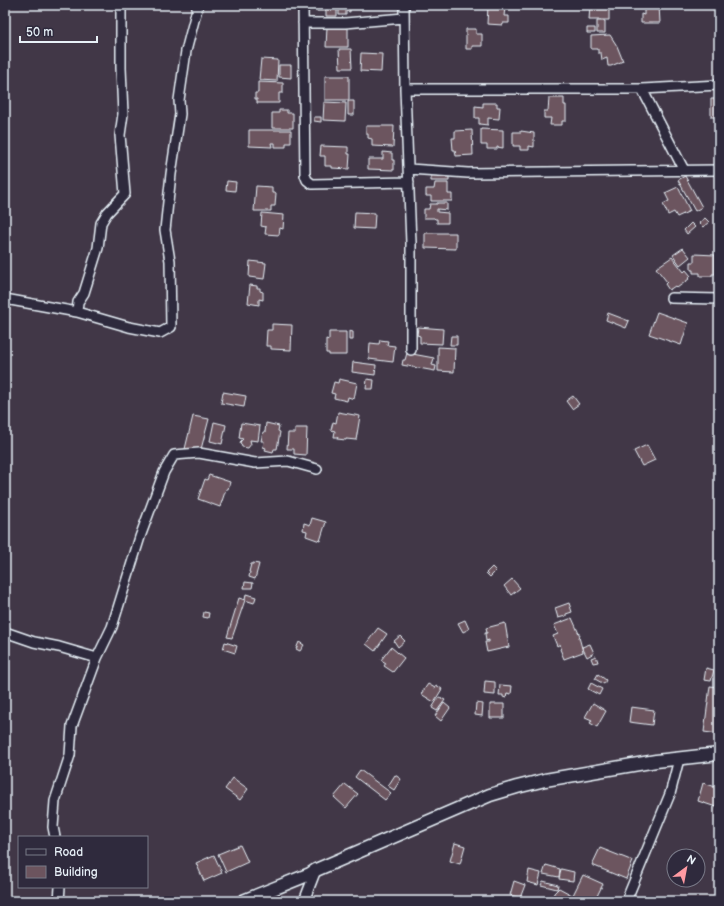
<svg xmlns="http://www.w3.org/2000/svg" width="724" height="906" viewBox="0 0 724 906" font-family="'Balsamiq Sans',sans-serif">
<style>
.building{fill:#6c545e;stroke:#e8f1f8}
.lines{fill:none;stroke-linecap:round;stroke-linejoin:round}
.street-casing{stroke:#e8f1f8;stroke-width:12}
.secondary-casing{stroke:#e8f1f8;stroke-width:15}
.street{stroke:#2f2a3d;stroke-width:9}
.secondary{stroke:#2f2a3d;stroke-width:12}
</style>
<rect width="100%" height="100%" fill="#413747"/>
<filter id="ink" filterUnits="userSpaceOnUse"><feTurbulence type="fractalNoise" baseFrequency=".025" numOctaves="2"/><feDisplacementMap in="SourceGraphic" scale="8" xChannelSelector="R" yChannelSelector="G"/><feConvolveMatrix kernelMatrix="1 2 1 2 8 2 1 2 1" color-interpolation-filters="sRGB"/></filter>
<g filter="url(#ink)">
<path class="building" d="M317,5H337V16H326V11H317Z
M343,5H350V12L346,11V15H339V9H343Z
M467,5H486V7L467,6Z
M590,5H609V20H589Z
M642,5H659L660,23H641V14L644,15V8H642Z
M488,6L505,7L504,16H509V23H503V25L487,24Z
M597,21H605V33H597Z
M327,27H348V47H326Z
M587,28H595V33H587Z
M466,29H476V34H482V46H472V49H466Z
M610,35L617,46L623,61L611,66H608L607,58L602,60L601,53H598V49H591V36Z
M339,49H351L352,68H340Z
M361,53L382,54L381,72L360,71Z
M261,59L278,60L277,81L259,80Z
M279,65H291V78L279,77Z
M325,76H349V100H325Z
M258,82L283,83V93H279V103H257V99H255V93H258Z
M549,98H564V105H566V121H562V125H550L551,118H544V111H548Z
M711,99H718V117H711Z
M348,101H354V115H348Z
M324,102L346,103L345,121L323,120Z
M483,103H497V107H500L499,119L488,118V125L479,124V118H475V106L483,107Z
M279,110H287V113H293V128H272V113H279Z
M314,117H321V122L314,121Z
M717,123H719V143V137H715V129H717Z
M366,126H394L393,147L372,146V139L368,138V134H366Z
M481,129L503,130V148L497,147V149H487V145H481Z
M249,130H291V143H286V147H275V143H271L272,147L249,146Z
M472,130L473,155L456,156L455,150H453L452,138H455V131Z
M521,131L534,133V147L529,146V150H520V146H513V132H521Z
M321,146L348,147V154H350L349,169L332,168V166H325V156H320Z
M383,152L392,153V160H394V170L368,169V159H383Z
M431,174L449,175V181H431Z
M685,176L702,207L695,211L678,180Z
M227,181L236,182L235,191L226,190Z
M435,183H448V194H452V201H431V196H426V189H434Z
M256,186L272,187V193H276L275,206H271V211H254Z
M678,187L690,211L677,217L674,212L668,215L663,204L669,201L665,193Z
M437,203H447V210L437,209V212L448,213V223H437V219H435L434,218H424V209H429L430,204H437Z
M355,212L375,213L374,229L354,228Z
M262,213L284,215L283,229L280,228L279,235L265,234L266,227L261,226Z
M705,218L709,222L703,227L699,223Z
M691,223L695,227L687,234L684,230Z
M715,225H719V240H715Z
M425,233H456V249L425,248Z
M683,248L690,257L680,265L673,255Z
M694,254L715,255V274H712V276H700V273H693V270H691V262H694Z
M672,257L684,272L686,270L691,276L688,278L689,279L677,288L675,286L669,290L665,284L667,282L656,268Z
M250,261L266,263L264,279L249,277Z
M250,285L257,286V288H260V291L263,292V300L259,299V305L248,303Z
M657,312L688,323L681,345L649,334Z
M608,313L629,321L626,328L606,320Z
M272,324L292,325L291,350L271,349V346H266L267,330H272Z
M418,327L443,329L442,344L420,343V336L417,335Z
M349,331L353,332V340H349Z
M329,332H346V355H329V353H326V339L329,340Z
M451,336H457V345H450Z
M380,340L388,341L387,345L395,346L393,362L369,359L370,343L379,344Z
M438,347L455,348L454,372L438,371Z
M407,353L434,358L432,365L436,366L435,371L402,365L403,360H405Z
M353,362L376,365L375,375L352,372Z
M339,379L357,383L354,399L348,397L347,401L334,398L335,394L331,393L334,382L338,383Z
M367,379L374,380L373,389H366Z
M223,392L246,396L244,407L221,403Z
M573,396L579,404L572,409L566,401Z
M338,412L360,416L356,440L346,439V440L337,439L338,437H334L335,431L331,430L333,422L336,423Z
M193,416L209,419L200,453L185,449Z
M214,422L226,425L222,444L210,441Z
M241,423L260,426L258,441L250,440L251,444L248,448L242,447L240,442L243,439L239,438Z
M266,423L279,426L278,431L280,432L277,449H274L273,452L265,450L266,448L263,447L264,441H261L263,432H265Z
M295,428H307L306,455L294,454V449H287L288,433H295Z
M647,445L655,460L642,466L634,451Z
M209,475L230,482L228,489H226L220,507L198,499L205,479L207,480Z
M312,518L326,522L320,541L306,536L307,531L303,530L304,523L310,525Z
M253,563L259,564L255,579L249,577L250,572H249L251,564H253Z
M492,567L496,571L490,577L486,573Z
M512,579L520,588L511,595L504,586Z
M245,582L253,583L252,588H244Z
M246,594L256,597L254,603L245,600Z
M239,598L245,600L232,638L227,637Z
M569,603L572,612L566,614V616L558,618L555,608Z
M204,612L209,613L208,618L203,617Z
M572,618L580,636L579,637L583,652L564,659L560,649L561,648L560,644L557,646L553,636L558,634L554,625Z
M465,620L469,629L463,632L458,623Z
M505,623L509,647L487,652L485,642H489V640L486,641L485,633H487L486,628Z
M378,628L387,634L375,651L366,644Z
M400,636L405,641L398,647L394,641Z
M225,642L237,646L235,653L223,649Z
M299,642L304,645L300,651L296,649Z
M590,644L594,653L587,657L582,647Z
M391,647L404,658L393,672L384,666L386,663L381,660Z
M596,656L598,662L593,663L591,658Z
M706,668L714,670L711,681L704,680Z
M598,674L606,680L604,684L595,679Z
M485,681L495,682V695L484,694Z
M591,683L602,689L599,695L588,689Z
M428,684L435,688L436,685L442,689L434,702L421,694Z
M500,685L512,686L511,694L507,693L506,698L503,697V695H499Z
M710,686L719,687V734L704,732Z
M439,697L445,700L437,711L432,708Z
M444,703L450,708L441,721L435,716Z
M476,703L483,704L482,716L475,715Z
M593,703L606,711L597,727L590,723L592,720L585,717Z
M490,704H504V718H490Z
M631,707L654,710L652,725L629,722Z
M360,770L391,793L385,800L355,777Z
M395,775L401,779L394,790L388,786Z
M233,778L248,789L240,800L225,789Z
M703,783L719,788V808L698,801Z
M345,784L358,794L346,808L334,797Z
M455,843L465,846L460,864L450,861Z
M240,845L248,862L226,872L218,854Z
M600,848L633,861L626,879L592,865Z
M214,855L222,873L204,881L196,863Z
M546,865L560,869L559,877L543,874Z
M561,869L574,872L573,881L559,879Z
M529,870L541,873L538,885L527,882Z
M583,875L603,884L597,896L601,898L599,901H570Z
M514,881L525,885L520,898L510,895Z
M543,881L558,885L557,889L541,885Z
M559,888L572,895L569,901H552L554,893Z"/>
<g class="lines">
<g class="street-casing">
<path id="street" d="M303,5L305,175L307,180L312,184L409,182
M404,5L405,89L411,243V350
M303,23H345L404,18
M405,89H642L719,85
M642,89L684,170
M409,169L468,173L719,170
M671,298L719,299
M5,299L77,312L129,327L160,333L171,327L170,261L165,230L171,174L180,114L179,100L186,51L198,5
M77,312L78,302L84,293L98,248L101,223L107,213L125,194L120,135L123,114L121,68V5
M5,632L34,642L59,647L97,658
M55,837L53,827L55,801L70,755L72,726L97,658L112,627L140,537L164,472L174,455L199,453L255,463L288,461L317,469
M59,901L60,887
M304,901L316,870
M626,901L670,794L679,759"/>
</g>
<g class="secondary-casing">
<path id="secondary" d="M243,901L310,874L316,870L490,795L517,787L545,780L656,761L719,754"/>
</g>
<use href="#street" class="street"/>
<use href="#secondary" class="secondary"/>
</g>
</g>
<rect width="724" height="906" fill="none" stroke="#2f2a3d" stroke-width="20"/>
<rect x="10" y="10" width="704" height="886" fill="none" stroke="#e8f1f8" stroke-width="1.5" filter="url(#ink)"/>
<rect x="18" y="836" width="130" height="52" fill="#2f2a3d" stroke="#797a88"/>
<rect x="26" y="849" width="20" height="6" fill="#2f2a3d" stroke="#797a88"/>
<text x="54" y="856" font-size="12" fill="#e8f1f8">Road</text>
<rect x="26" y="866" width="20" height="12" fill="#6c545e" stroke="#797a88"/>
<text x="54" y="876" font-size="12" fill="#e8f1f8">Building</text>
<g transform="translate(686 868) rotate(32)"><circle r="19" fill="#2f2a3d" stroke="#797a88"/>
<path d="M0-3L7 15L0 10L-7 15Z" fill="#ff9aa2"/>
<text y="-6" font-size="11" font-weight="bold" text-anchor="middle" fill="#e8f1f8">N</text>
</g>
<path d="M20 36v6h77v-6" fill="none" stroke="#e8f1f8" stroke-width="2"/>
<text x="26" y="36" font-size="12" fill="#e8f1f8" stroke="#2f2a3d" stroke-width="3" paint-order="stroke">50 m</text>
</svg>
